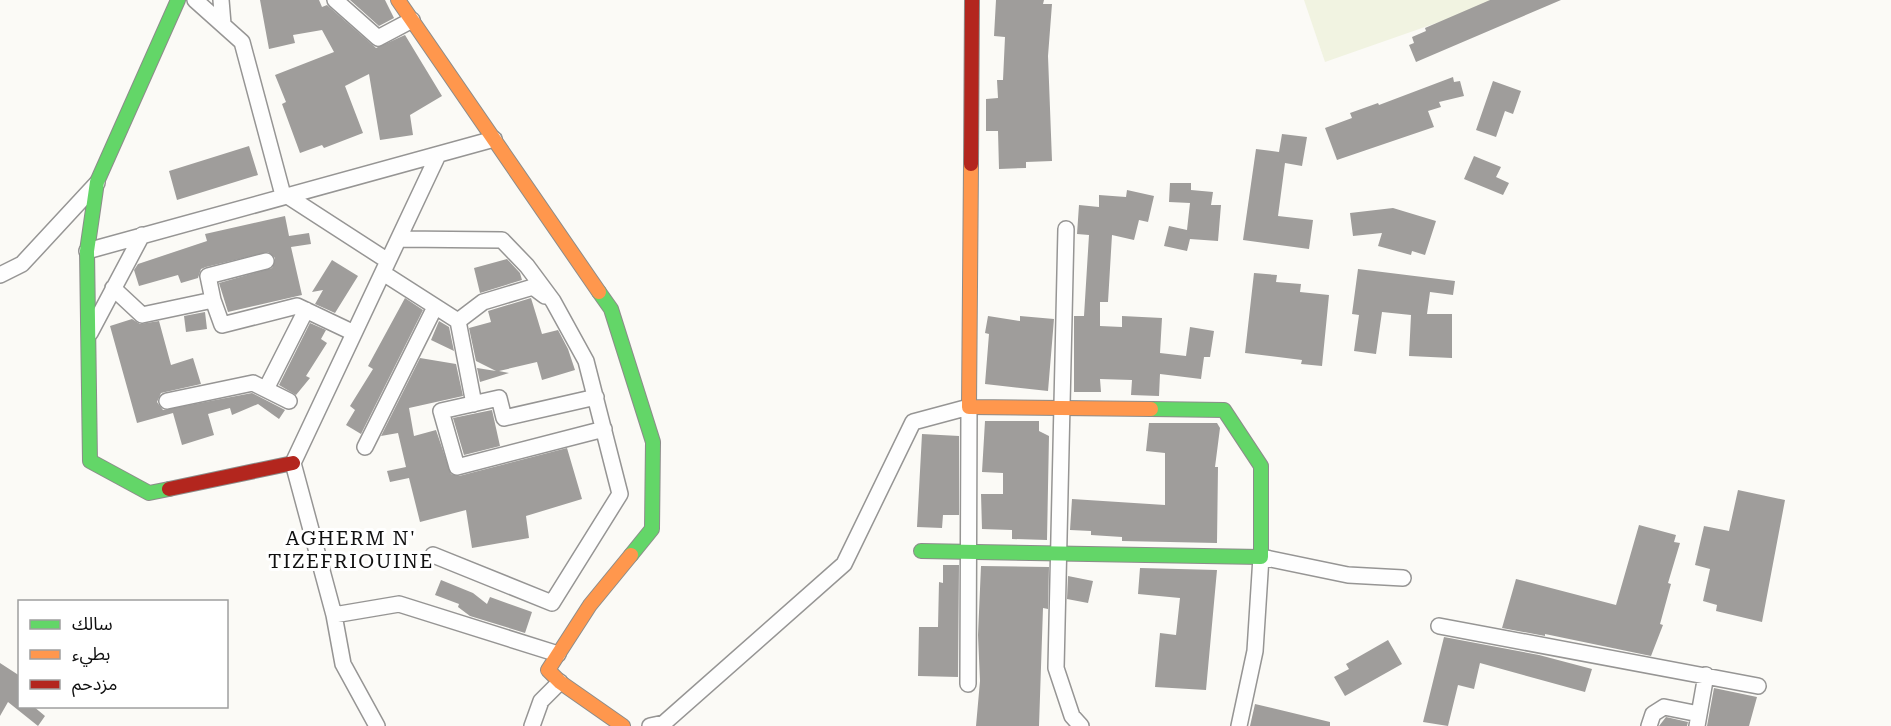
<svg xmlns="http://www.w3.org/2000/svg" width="1891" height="726" viewBox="0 0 1891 726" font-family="'Roboto Serif','Noto Sans Arabic',serif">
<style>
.pitch{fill:#f1f3e1}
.building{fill:#9f9d9b}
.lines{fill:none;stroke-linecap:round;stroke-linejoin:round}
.street-casing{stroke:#969594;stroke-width:18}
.fast-casing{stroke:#8c8c8a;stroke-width:16}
.slow-casing{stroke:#8c8c8a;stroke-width:16}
.jam-casing{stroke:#8c8c8a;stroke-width:16}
.street{stroke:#fefefe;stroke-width:15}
.fast{stroke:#63d668;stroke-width:14}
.slow{stroke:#ff974d;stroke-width:14}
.jam{stroke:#b3261e;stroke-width:14}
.labels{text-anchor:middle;stroke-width:6;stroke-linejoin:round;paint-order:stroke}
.neighbourhood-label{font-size:20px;letter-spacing:1.5px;fill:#101010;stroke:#fff}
</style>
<rect width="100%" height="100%" fill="#fbfaf6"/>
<path class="pitch" d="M1304,0H1502L1325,62Z"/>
<path class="building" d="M260,0H319L322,7L327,5L376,48L405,35L442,96L410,115L413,135L380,140L369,74L345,86L363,133L324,148L322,145L300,153L282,104L286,102L275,75L334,52L322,30L293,35L295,43L269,49Z
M350,0H385L394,18L379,26Z
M996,0H1044L1043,4H1052L1048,56L1052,161L1026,162V168L999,169L998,131H986V99L998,98L997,80H1003L1005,37L994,36Z
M1490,0H1561L1416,62L1409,45L1414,43L1412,37L1426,31L1425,28Z
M1453,77L1454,82L1460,81L1464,96L1439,102L1441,107L1428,111L1434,127L1337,160L1325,128L1352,118L1350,113L1378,103L1379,105Z
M1493,81L1521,91L1513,114L1505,111L1496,137L1476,130Z
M1282,134L1307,137L1302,166L1285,163L1278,216L1313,220L1309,249L1243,240L1256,149L1279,152Z
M249,146L258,175L177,200L169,171Z
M1474,156L1501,167L1496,177L1509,183L1503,195L1464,179Z
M1170,183H1191V190L1213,192L1211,205H1221L1218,241L1190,239L1187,251L1164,246L1169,226L1187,230L1190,203L1169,202Z
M1127,190L1154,196L1148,222L1139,220L1134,240L1112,235L1108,302H1100V326L1122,327V316L1162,318L1160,353L1186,356L1190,327L1214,331L1210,357H1204L1201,379L1160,374L1159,396L1131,395L1132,380L1100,379L1101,392H1074V316H1084L1089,235L1077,234L1079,205L1099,207V195L1126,197Z
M1393,208L1436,221L1425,255L1412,251L1411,255L1378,246L1382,233L1353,236L1350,213Z
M285,216L289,236L309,233L311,244L291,247L302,295L228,312L219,283L272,268L275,258L268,252L206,267L201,269L198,278L181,283L178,275L139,286L134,270L138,264L207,241L205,234Z
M507,259L520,273L522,280L480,293L474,268Z
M332,260L358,276L335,313L315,304L323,290L312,292Z
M1358,269L1455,281L1453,295L1430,292L1427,314H1452V358L1409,356L1411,315L1382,312L1376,354L1354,351L1359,315L1352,314Z
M1254,273L1277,275L1276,282L1301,284L1300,292L1329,295L1322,366L1301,364L1302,360L1245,353Z
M405,298L423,310L361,434L346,425L355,410L350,406L373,369L368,366Z
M531,298L542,334L558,330L568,349L575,370L542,380L537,362L499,371L509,373L480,382L477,368L496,371L476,361L469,328L491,322L488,311Z
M205,312L207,329L186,332L184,316Z
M988,316L1020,321V316L1054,319L1048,391L985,384L989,334L985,333Z
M132,319L140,324L159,321L171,365L193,358L201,384L161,393L157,402L163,410L252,393L285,410L279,419L258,404L232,415L230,408L208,414L214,435L182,445L173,413L137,423L110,326Z
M439,321L449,327L454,351L431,340Z
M310,323L326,330L321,339L327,343L306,376L310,378L296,395L279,385Z
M420,358L456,364L463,396L409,408L414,436L436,430L451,474L459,476L567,448L582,499L526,516L529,538L472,548L466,510L420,522L409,478L390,482L387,471L406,467L398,433L381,436Z
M492,410L500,446L464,455L453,418Z
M985,421H1039V431L1049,436L1047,540L1012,539V530L982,529L981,494H1003V473L982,472Z
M1149,423H1217L1220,428L1215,467H1218L1217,543L1122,541V537L1091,535V531L1070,530L1072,499L1165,505V453L1146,451Z
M922,434L959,436V515H943L942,528L917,527Z
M1738,490L1785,500L1762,622L1716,611L1717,605L1703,601L1710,569L1695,565L1704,526L1729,531Z
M1639,525L1676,535L1674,542L1680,543L1668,583L1671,584L1660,624L1663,625L1651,656L1545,634V636L1502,628L1516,579L1616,605Z
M943,565H959L958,677L918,676L919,627H938L939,582L943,583Z
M981,566L1049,567L1048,609L1043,608L1039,726H976L980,681L978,635Z
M1140,568L1217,570L1206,690L1155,687L1160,633L1176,635L1180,598L1138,594Z
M1068,576L1093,581L1088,603L1067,599Z
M441,580L473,593L487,604L490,597L532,612L525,633L470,616L458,607L459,604L435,595Z
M1444,637L1539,655L1592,669L1585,692L1480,663L1474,689L1458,685L1448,726L1423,722Z
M1388,640L1402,664L1345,696L1334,677L1349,669L1346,664Z
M0,663L20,676V706H33L45,716L38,726L8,702L0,716Z
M1714,688L1757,697L1749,726H1707Z
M1255,704L1330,722V726H1250Z
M1666,717L1688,722L1687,726H1659Z"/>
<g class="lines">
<g class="street-casing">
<path id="street" d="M195,0L242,42L283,195
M221,0L223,24
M335,0L378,38L412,20
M286,195L388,261
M1066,229L1056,668L1072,716L1081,726
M399,239L502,240L527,266L553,301L586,361L620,494L552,603L433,555
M87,251L494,139
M383,273L458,321L474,404
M0,275L22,264L97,183
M113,288L142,315L213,300L222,325L297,306L354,333
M213,300L208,276L266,261
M458,321L483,302L533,287L545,296
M90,333L142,235
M266,389L306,310
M596,397L504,418L499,398L441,411L457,467L604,429
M167,401L253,383L289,401
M365,447L435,307
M334,615L399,604L558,654
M1439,626L1758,686
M377,726L343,664L334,615L293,463L438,155
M532,726L541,701L560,682
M650,726L664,723L844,564L913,422L969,407L968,684
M1239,726L1255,651L1261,557L1348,575L1403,578
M1649,726L1653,714L1664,707L1699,714
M1697,726L1706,675"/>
</g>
<g class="fast-casing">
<path id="fast" d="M599,292L611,309L653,442L652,529L631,555
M169,489L149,493L90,461L87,251L97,182L178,0
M921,551L1261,557V466L1224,410L1151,409"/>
</g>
<g class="slow-casing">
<path id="slow" d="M398,0L599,292
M971,164L969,407L1151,409
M623,726L560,682L548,670L590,605L631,555"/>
</g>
<g class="jam-casing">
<path id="jam" d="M971,164L972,0
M169,489L293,463"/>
</g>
<use href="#street" class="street"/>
<use href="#fast" class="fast"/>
<use href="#slow" class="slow"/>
<use href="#jam" class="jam"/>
</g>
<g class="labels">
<g class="neighbourhood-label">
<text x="351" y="545">AGHERM N'<tspan x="351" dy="23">TIZEFRIOUINE</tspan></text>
</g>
</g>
<rect x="18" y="600" width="210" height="108" fill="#ffffff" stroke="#9f9f9f" stroke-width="1.5"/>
<rect x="30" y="620" width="30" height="9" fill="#63d668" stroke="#9f9f9f" stroke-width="1.5"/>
<text x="72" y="630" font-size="18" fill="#101010">سالك</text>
<rect x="30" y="650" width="30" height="9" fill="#ff974d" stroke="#9f9f9f" stroke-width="1.5"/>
<text x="72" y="660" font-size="18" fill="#101010">بطيء</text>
<rect x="30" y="680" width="30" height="9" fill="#b3261e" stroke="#9f9f9f" stroke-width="1.5"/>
<text x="72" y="690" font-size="18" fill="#101010">مزدحم</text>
</svg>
